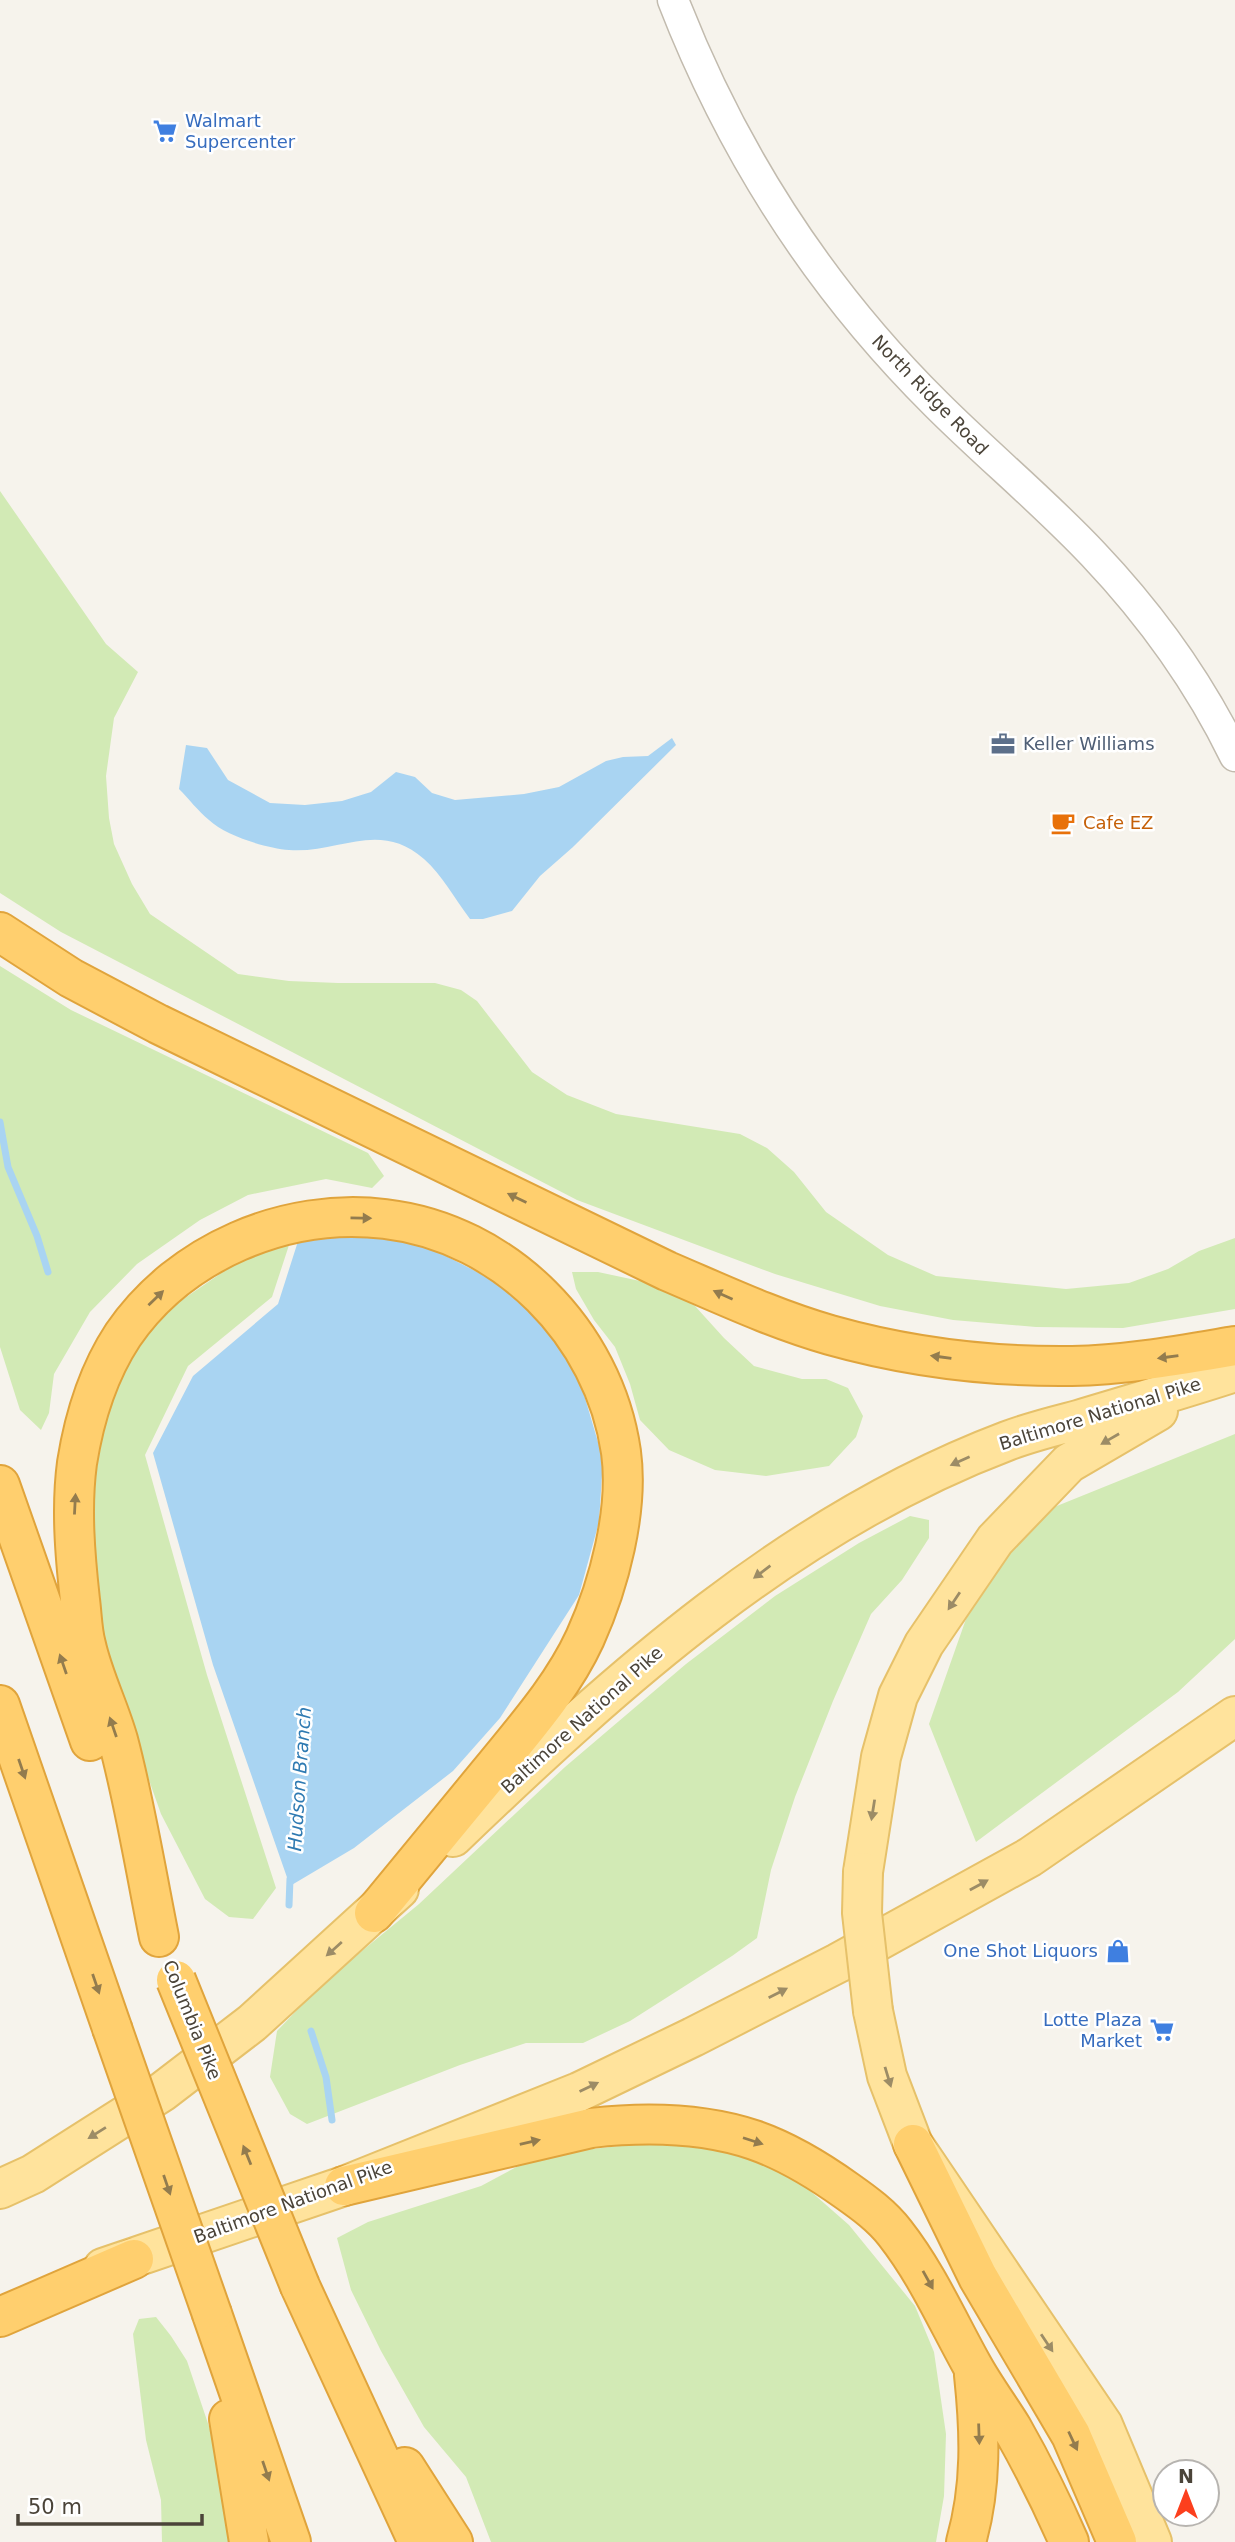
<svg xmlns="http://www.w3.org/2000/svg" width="1235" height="2542" viewBox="0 0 1235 2542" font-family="'DejaVu Sans',sans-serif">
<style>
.green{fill:#d2eab5}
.water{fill:#a9d4f2}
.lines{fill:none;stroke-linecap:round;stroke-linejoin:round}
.stream{stroke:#a9d4f2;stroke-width:7}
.minor-casing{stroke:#c2bbae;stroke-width:33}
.major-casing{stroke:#e6c16a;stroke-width:42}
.highway-casing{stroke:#e0a43c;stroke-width:42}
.minor{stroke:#fff;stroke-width:30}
.major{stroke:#ffe39c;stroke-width:38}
.highway{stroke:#ffcf6e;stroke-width:38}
.major-bridge-casing{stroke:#e6c16a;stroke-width:42;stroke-linecap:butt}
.highway-bridge-casing{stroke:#e0a43c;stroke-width:42;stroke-linecap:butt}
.major-bridge{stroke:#ffe39c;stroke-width:38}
.highway-bridge{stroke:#ffcf6e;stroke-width:38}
.oneway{fill:#937c4e}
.oneway2{fill:#9c8c66}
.labels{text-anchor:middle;stroke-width:5;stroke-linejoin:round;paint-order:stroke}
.shop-label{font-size:18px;fill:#366cbe;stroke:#fff;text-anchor:end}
.street-label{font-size:18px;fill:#4b4439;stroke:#fff}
.service-label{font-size:18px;fill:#4e5e75;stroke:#fff;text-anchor:start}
.food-label{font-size:18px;fill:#c56008;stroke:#fff;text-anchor:start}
.water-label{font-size:19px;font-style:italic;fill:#2e7ab2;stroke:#fff}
</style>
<rect width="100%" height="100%" fill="#f6f3ec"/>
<path class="green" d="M0,491L106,644L138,672L114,718L106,776L109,818L114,844L132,884L150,914L238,974L289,981L338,983H435L461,990L477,1001L532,1072L567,1095L616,1114L740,1134L767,1148L794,1172L826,1212L888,1255L936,1276L1066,1289L1129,1283L1168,1269L1199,1251L1235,1238V1309L1123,1328L1036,1327L953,1320L880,1306L775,1274L577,1200L61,932L0,893Z
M0,966L71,1010L368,1153L384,1176L372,1188L326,1179L248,1195L200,1220L137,1264L90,1312L54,1374L49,1413L41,1430L20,1410L0,1347Z
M291,1239L272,1297L188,1366L145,1455L207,1675L276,1888L253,1919L229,1917L205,1899L161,1814L108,1664L95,1564V1459L124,1364L163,1313L236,1263Z
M572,1272H598L654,1284L695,1306L724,1338L754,1366L802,1379H826L848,1388L863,1416L856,1437L829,1466L766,1476L715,1470L669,1450L640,1420L630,1384L615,1347L594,1320L576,1289Z
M1235,1434V1639L1178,1692L976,1842L929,1724L966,1619L1037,1514Z
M910,1516L929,1520V1538L902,1580L871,1614L833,1701L795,1797L771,1870L757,1938L732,1956L630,2021L583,2043H526L460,2065L307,2124L290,2114L270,2077L277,2031L323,1983L419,1904L565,1767L686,1664L775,1596L859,1543Z
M665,2141L701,2144L755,2157L800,2182L849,2225L915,2306L934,2352L946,2434L944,2496L936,2542H491L466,2477L424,2427L381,2351L351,2290L337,2238L368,2222L481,2186L522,2164L565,2152Z
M156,2317L171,2336L187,2361L227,2480L236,2542H162L161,2500L146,2440L133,2334L139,2319Z"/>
<path class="water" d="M672,738L676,745L573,847L540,876L512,911L483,919H470C455,899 442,875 424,859C379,819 338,854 289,850C266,848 226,836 209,820C198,811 189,799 179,789L186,745L207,748L228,780L270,803L305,805L342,801L371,792L396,772L415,777L432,793L455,800L524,794L559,787L606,761L623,757L648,756Z
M401,1233L528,1298L575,1364L603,1459L599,1522L579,1595L500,1718L453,1771L354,1848L290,1886L213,1665L153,1453L193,1376L278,1304L300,1235Z"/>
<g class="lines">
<path class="stream" d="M0,1122L8,1167L37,1236L48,1272
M289,1905L290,1879
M311,2031L326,2077L332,2120"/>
<g class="minor-casing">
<path id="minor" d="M673,0C732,152 820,289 936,404C987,455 1043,501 1093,554C1149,613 1199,682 1235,756"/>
</g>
<g class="major-casing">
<path id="major" d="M453,1837C618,1679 790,1523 1007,1441C1030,1432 1055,1426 1078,1420C1131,1404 1183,1389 1235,1372
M863,1872L881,1757L898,1696L924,1644L995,1540L1069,1463L1158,1411
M873,2011L887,2076L913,2144L1103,2425L1152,2542
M0,2189L33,2174L162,2092L252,2023L399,1889
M103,2268L344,2186L579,2092L693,2037L838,1963L1030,1857L1235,1716"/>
</g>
<g class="highway-casing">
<path id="highway" d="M0,932L71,978L158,1024L667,1271C721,1294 774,1319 830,1335C908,1357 991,1367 1072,1366C1127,1365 1181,1355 1235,1346
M0,1485L90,1741
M0,1705L112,2028
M159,1937C146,1872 135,1804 118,1740C109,1708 93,1677 86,1645C82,1631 82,1615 80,1600C75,1555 71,1508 77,1463C84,1419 98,1373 123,1335C180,1252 286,1207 385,1219C505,1233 604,1333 621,1452C629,1510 609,1585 585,1638C562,1688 524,1730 490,1772C451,1819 413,1866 374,1913
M913,2144L978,2277L1071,2435L1117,2542
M344,2186L591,2128C644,2122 703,2123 754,2140C786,2151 819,2171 847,2191C864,2203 882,2216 895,2233C927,2274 947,2320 972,2365C984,2387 999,2407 1012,2428C1033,2465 1052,2503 1069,2542
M300,2286L418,2542
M212,2314L291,2542
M0,2317L134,2259
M229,2419L249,2542
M405,2467L453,2542
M966,2542C982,2486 980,2432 974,2375"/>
</g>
<use href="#minor" class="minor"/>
<use href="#major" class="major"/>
<use href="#highway" class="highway"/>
<g class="major-bridge-casing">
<path id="major-bridge" d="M863,1872L862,1913L873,2011"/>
</g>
<g class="highway-bridge-casing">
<path id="highway-bridge" d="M176,1980L300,2286
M112,2028L212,2314"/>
</g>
<use href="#major-bridge" class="major-bridge"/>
<use href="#highway-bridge" class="highway-bridge"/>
</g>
<defs><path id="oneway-solid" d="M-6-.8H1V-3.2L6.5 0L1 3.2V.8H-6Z" transform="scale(1.75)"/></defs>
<g class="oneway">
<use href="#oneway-solid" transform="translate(517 1198) rotate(-154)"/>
<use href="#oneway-solid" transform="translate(361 1218) rotate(1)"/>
<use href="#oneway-solid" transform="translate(723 1295) rotate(-156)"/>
<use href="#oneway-solid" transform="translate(156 1298) rotate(-44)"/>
<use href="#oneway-solid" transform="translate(941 1357) rotate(-172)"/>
<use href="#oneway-solid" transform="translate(1168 1357) rotate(172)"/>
<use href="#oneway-solid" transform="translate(75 1504) rotate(-87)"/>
<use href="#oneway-solid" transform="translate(63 1664) rotate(-109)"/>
<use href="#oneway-solid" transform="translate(113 1727) rotate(-109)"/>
<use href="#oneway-solid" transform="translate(22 1769) rotate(71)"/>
<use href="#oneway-solid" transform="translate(96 1984) rotate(71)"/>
<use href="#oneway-solid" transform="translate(753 2141) rotate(18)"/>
<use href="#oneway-solid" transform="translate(530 2142) rotate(-13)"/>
<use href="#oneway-solid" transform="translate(247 2155) rotate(-112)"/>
<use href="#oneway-solid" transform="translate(167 2185) rotate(71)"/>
<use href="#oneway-solid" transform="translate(928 2280) rotate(61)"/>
<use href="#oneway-solid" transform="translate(979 2434) rotate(88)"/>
<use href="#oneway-solid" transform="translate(1073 2441) rotate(65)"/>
<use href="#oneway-solid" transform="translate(266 2471) rotate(71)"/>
</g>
<g class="oneway2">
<use href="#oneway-solid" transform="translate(1110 1439) rotate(150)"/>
<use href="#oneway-solid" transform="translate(960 1461) rotate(156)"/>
<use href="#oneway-solid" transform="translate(762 1572) rotate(143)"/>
<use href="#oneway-solid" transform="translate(954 1601) rotate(124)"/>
<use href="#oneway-solid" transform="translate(873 1810) rotate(99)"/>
<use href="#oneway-solid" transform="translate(979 1885) rotate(-29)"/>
<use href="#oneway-solid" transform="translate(334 1949) rotate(138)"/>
<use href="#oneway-solid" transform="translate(778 1993) rotate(-27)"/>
<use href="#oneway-solid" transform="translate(888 2077) rotate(73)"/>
<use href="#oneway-solid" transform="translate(589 2087) rotate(-26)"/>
<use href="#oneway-solid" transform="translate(97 2133) rotate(148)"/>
<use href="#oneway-solid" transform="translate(1047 2343) rotate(56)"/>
</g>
<defs>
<g id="supermarket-bare" transform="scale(1.89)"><path d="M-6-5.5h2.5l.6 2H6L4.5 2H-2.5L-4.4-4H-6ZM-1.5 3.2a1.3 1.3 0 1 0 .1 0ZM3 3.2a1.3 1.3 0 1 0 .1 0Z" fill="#3f7fe0" stroke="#fff" stroke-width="2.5" paint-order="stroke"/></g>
<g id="office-bare" transform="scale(1.89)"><path d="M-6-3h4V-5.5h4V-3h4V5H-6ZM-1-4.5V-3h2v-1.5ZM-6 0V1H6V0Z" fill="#5c6f8a" stroke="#fff" stroke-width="2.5" paint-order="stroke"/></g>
<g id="cafe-bare" transform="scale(1.89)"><path d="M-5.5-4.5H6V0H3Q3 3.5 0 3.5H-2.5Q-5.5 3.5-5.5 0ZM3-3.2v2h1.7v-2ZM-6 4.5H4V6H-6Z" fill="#e8710a" stroke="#fff" stroke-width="2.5" paint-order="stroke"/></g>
<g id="shop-bare" transform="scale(1.89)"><path d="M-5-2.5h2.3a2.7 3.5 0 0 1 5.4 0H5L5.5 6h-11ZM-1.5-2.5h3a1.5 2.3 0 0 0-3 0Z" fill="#3f7fe0" stroke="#fff" stroke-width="2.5" paint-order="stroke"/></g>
</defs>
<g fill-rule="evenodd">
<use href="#supermarket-bare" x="165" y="131"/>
<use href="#office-bare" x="1003" y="744"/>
<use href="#cafe-bare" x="1063" y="823"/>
<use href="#shop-bare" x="1118" y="1951"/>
<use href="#supermarket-bare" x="1162" y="2030"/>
</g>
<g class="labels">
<g class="shop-label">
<text x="185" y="127" text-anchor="start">Walmart<tspan x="185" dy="21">Supercenter</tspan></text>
<text x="1098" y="1957">One Shot Liquors</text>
<text x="1142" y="2026">Lotte Plaza<tspan x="1142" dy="21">Market</tspan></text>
</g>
<g class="street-label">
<text transform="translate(930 395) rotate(46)" y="6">North Ridge Road</text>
<text transform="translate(1100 1414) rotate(-17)" y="6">Baltimore National Pike</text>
<text transform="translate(582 1720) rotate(-42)" y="6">Baltimore National Pike</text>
<text transform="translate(192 2020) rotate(68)" y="6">Columbia Pike</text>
<text transform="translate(293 2202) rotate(-20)" y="6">Baltimore National Pike</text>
</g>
<g class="service-label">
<text x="1023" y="750">Keller Williams</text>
</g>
<g class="food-label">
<text x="1083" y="829">Cafe EZ</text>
</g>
<g class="water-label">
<text transform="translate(299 1779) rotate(-86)" y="7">Hudson Branch</text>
</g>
</g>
<g transform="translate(1186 2493)"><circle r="33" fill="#ffffff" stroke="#b7b4b0" stroke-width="2"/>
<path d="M0-5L12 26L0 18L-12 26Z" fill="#fc3f1d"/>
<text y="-10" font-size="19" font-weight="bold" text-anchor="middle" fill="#4b4439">N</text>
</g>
<path d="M18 2514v10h184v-10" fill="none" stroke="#4b4439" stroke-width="3.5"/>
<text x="28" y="2514" font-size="21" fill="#4b4439" stroke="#ffffff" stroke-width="5" paint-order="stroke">50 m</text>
</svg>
